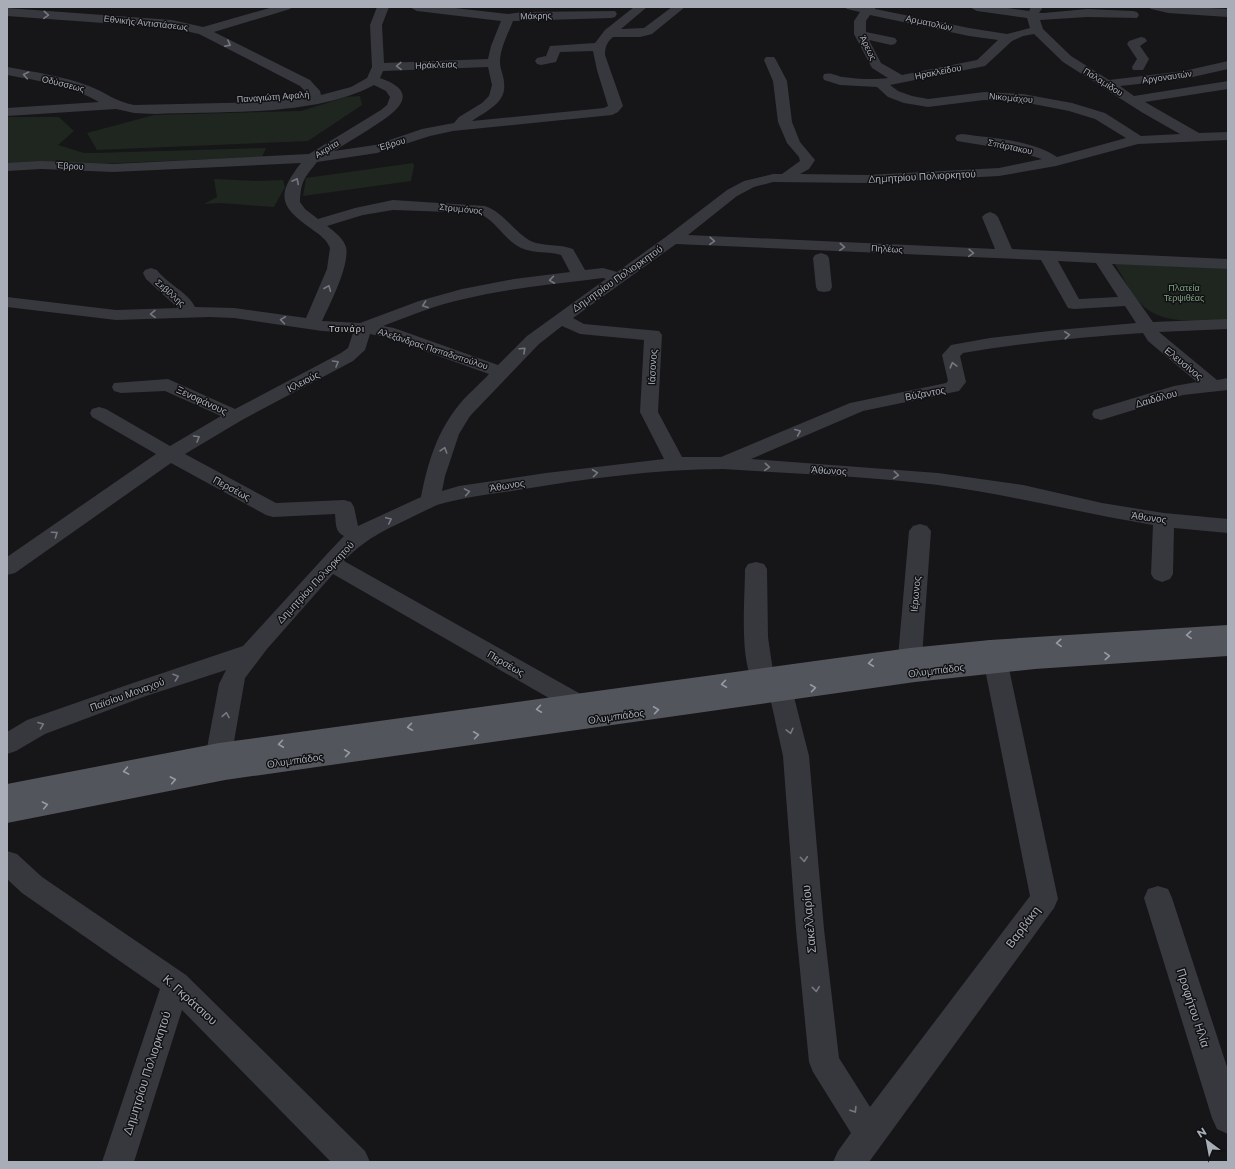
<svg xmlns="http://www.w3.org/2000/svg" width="1235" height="1169" viewBox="0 0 1235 1169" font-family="Montserrat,sans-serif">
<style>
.green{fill:#1e261f}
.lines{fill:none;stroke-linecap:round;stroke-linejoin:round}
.minor{fill:#37383d;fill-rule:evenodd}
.major{fill:#53555c;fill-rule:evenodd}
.oneway{stroke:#757881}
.oneway2{stroke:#979ba6}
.labels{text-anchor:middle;stroke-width:3;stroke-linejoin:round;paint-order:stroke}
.far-street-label{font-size:9px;fill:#a8adb8;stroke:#111113}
.far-park-label{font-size:9px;fill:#7fa381;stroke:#111113}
.far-neighbourhood-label{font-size:9px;letter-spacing:1px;fill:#c9ccd4;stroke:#111113}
.street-label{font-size:10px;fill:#a8adb8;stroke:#111113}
.near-street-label{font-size:12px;fill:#a8adb8;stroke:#111113}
</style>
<rect width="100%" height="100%" fill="#161618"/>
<path class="green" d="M360,96L362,105L308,141L97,150L87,133L154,115L301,111L346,97Z
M7,117H59L74,131L58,145L84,153H94L266,148L262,157L96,164H7Z
M413,163L414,166L411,181L303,196L306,178Z
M214,179L257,181L283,180L285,187L274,207L220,203L204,204L217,197Z
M1114,263L1228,269V320C1201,320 1162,326 1141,304C1130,293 1123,276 1114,263Z"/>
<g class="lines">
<path class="minor" d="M273,7H292L290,9L214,32L310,80L320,91L321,95L351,87L367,78L372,67L370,25L377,7H389L382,25L384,63L488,59L491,46L501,21L417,11L413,9L411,7H446L508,14L523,12L615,11L617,14L615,17L611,18L513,21C508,34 500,48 500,62C500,69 504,76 504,83C507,103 486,111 472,121L604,108L608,106L597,70L593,51L560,52L556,62L541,65L537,64L535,61L537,58L546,56L550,46L595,43L605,30L634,7H647L621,29L644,28L672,7H685L652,34L640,37H613C607,42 605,47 605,55L623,106L618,112L612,115L453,131L430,136L377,153L317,162C304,179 301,180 300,202L305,209L318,219L355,208L393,200L485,206C505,213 514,233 533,242C543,246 560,244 573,249L585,270L603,268L617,272L667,236L727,190L744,181L773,174H782L800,161L799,157L787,143L778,122L773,81L764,60L766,57H774L776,60L787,81L792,122L800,142L815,160L809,169L800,174L867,175L999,168L1042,159L1012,150L957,141L955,138L957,135L962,134C991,138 1032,140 1057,157L1126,138L1095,119L1069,111L1023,102L984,100L928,107L904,103L888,97L877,87L840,85L824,80L823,77L824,74C832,72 836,76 843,77C857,79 874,80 888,78L872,68L854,34V21L860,12L847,9L845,7H876L875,9L969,28L1007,34L1030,28L1027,18L977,11L973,9L971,7H1001L1029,11L1031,7H1043L1039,13H1044L1087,9L1133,11L1137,12L1139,15L1137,18L1087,17L1040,20L1043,29L1071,56L1109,80L1184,71L1228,61V69L1184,79L1120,86L1134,96L1228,81V89L1145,102L1199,133L1228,132V140L1138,144L1056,166L999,176L867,183L773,182L754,187L737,196L688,235L995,249L982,217L985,214L990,212L995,214L998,217L1012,249L1228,259V269L1112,264L1153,322L1228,319V329L1159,332L1217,380L1228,378V390L1183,395L1101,420L1094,418L1092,414L1094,410L1174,386L1197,382L1148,341L1143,333C1082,337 1022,343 963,353L960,356L966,382L959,391L863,411L751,459L938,473L1023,485L1102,503L1164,513L1228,519V533L1174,528L1173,574L1170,579L1162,582L1154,579L1151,574L1153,525C1081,513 1011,495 938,485C867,476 795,474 723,469C656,469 584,479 518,490C491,494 463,497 437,505C428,509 419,514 410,518C383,531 365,539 344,561L586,697L589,703L586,709L577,712L568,709L333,574L267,649L245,678L232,753L228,760L219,763L210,760L206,753L219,684L226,670L146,696L45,734L16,751L7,754V732L27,720L130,684L243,646L327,554L344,536C335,532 336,524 335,514L273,517L266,515L171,463L15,573L7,575V557L156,454L92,417L90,413L92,409L99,407L106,409L170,446L221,416L165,391L121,393L114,391L112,387L114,383L168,379L235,409L341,353L348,348L353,333L322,331L234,318L209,317L116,320L7,307V297L116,310L178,308L146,279L143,273L145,270L151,268L157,270C166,283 189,293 195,307L234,308L306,318L327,269L330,248C327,240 320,235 313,230C280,207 275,196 301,163L113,172L41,169L7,171V163L41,161L113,164L309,154L381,110L387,105L390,97L386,91L374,85C314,117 222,111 155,114L134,113L116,109L7,116V108L99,102C70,85 39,81 7,75V67C34,72 63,76 89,86C105,92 116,102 134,105L262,102L311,97L300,86L199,34L172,28L7,16V8L172,20L203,27ZM870,15L969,36L998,40L977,60L902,75L881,63L869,40L891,45L895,44L897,41L895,38L866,32V21ZM1034,34L1063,62L1143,113L1180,134L1141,136L1105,113L1072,103L1023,94L984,92L928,99L912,96L898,91L890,85L985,66L1012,41L1023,36ZM488,67L492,85L489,96L482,103L459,117L454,123L422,129L375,145L334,151C345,144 357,137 368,130C390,116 427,94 380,78L383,71ZM393,210L478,213C496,220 504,240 521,248C534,254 548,251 561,255L570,272L514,279L462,289L419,301L360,323L322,321C330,304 350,265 346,247C343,238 335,232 327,226L363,215ZM676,244L1041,260L1068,308L1074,309L1125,306L1136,323L1058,330L990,338L951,345L942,355L948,381L946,383L850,403L721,457H682L658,412L662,335L659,331L584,324L573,318ZM1058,261L1096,263L1118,297L1079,299ZM603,278L606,279L527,336L498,365L394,328L383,326C409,316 436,305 464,299C509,288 556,284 603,278ZM562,326L580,334L644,340L640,412L664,459L546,473L459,486L442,491L445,476L459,434L470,416L539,344ZM370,334L385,337L489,374C478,386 464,397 455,410C436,435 427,466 421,497L358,526L354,507L351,502L344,500L276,503L185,454L242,420L353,361L365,350Z
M1149,7H1191L1228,9V17L1168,13L1151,9Z
M1141,37L1145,38L1147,41L1140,46L1149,59L1143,70H1133L1132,67L1137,59L1127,44L1129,41Z
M821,253L827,255L829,258L832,287L830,291L824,292L818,291L816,287L813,258L815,255Z
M920,524L927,526L931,531L922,657L918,663L910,666L902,663L898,657L909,531L913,526Z
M756,562L764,564L767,569L768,637L774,678L770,684L762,687L754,684C739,659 745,599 745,569L748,564Z
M990,640L998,642L1008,664L1058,899L1054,908L869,1162H833L838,1151L851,1133L813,1072L809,1062L796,929L783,756L769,693L773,687L781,684L789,687L793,693L809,756L824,929L839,1058L870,1107L1030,896L984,664L978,648L982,642Z
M7,851L17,854L42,877L186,975L365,1151L370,1162H331L182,1010L134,1162H102L160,989L22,893L7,879Z
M1158,886L1168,889L1172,898L1228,1070V1134L1217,1129L1212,1118L1144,898L1148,889Z"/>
<path class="major" d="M1228,625V656L1035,669L915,682L225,780L7,823V784L219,743L910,648L990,640Z"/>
</g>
<defs><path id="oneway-chevron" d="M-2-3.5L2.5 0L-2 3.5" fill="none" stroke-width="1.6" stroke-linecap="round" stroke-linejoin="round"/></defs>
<g class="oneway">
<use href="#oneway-chevron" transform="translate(46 15) rotate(4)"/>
<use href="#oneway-chevron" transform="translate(228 44) rotate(27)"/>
<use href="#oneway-chevron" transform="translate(399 66) rotate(178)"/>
<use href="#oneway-chevron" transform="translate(26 75) rotate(-168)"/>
<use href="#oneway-chevron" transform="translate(296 181) rotate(-63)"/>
<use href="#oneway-chevron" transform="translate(712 241) rotate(3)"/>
<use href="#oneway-chevron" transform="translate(842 247) rotate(3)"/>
<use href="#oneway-chevron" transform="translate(971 253) rotate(3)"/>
<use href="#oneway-chevron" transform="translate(552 280) rotate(172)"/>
<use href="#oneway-chevron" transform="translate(328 288) rotate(-68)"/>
<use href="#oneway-chevron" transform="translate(425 305) rotate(160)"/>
<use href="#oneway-chevron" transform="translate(153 314) rotate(179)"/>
<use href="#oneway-chevron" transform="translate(283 320) rotate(-172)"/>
<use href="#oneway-chevron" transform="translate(1067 335) rotate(-5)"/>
<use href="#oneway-chevron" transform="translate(523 350) rotate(-43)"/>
<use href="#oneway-chevron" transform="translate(336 363) rotate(-30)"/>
<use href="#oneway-chevron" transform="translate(953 365) rotate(-105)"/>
<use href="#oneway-chevron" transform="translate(798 432) rotate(-23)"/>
<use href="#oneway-chevron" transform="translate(197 438) rotate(-30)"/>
<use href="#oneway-chevron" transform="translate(444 450) rotate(-72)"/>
<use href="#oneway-chevron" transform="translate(767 467) rotate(4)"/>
<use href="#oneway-chevron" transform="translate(595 473) rotate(-7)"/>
<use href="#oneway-chevron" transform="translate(896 475) rotate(5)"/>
<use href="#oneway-chevron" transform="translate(467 492) rotate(-10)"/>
<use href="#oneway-chevron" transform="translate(389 520) rotate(-25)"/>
<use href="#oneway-chevron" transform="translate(55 534) rotate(-35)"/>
<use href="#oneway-chevron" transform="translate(176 677) rotate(-19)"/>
<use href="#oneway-chevron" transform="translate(226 715) rotate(-80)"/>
<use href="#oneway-chevron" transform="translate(41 725) rotate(-21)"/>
<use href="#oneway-chevron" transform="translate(790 731) rotate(76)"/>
<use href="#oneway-chevron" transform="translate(804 859) rotate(85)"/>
<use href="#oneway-chevron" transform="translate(816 989) rotate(84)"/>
<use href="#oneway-chevron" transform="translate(854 1110) rotate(58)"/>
</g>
<g class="oneway2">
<use href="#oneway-chevron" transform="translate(1189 635) rotate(177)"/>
<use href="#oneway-chevron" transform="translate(1059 643) rotate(176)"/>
<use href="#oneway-chevron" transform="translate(1107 656) rotate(-3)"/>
<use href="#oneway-chevron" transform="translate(871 663) rotate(172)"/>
<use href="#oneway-chevron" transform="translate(724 684) rotate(172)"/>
<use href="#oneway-chevron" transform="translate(813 688) rotate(-8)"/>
<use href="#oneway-chevron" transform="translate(539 709) rotate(172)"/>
<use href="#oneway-chevron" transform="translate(656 710) rotate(-8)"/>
<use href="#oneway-chevron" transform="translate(410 727) rotate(172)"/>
<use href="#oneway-chevron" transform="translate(476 735) rotate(-8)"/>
<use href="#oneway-chevron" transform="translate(281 744) rotate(172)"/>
<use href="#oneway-chevron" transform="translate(347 753) rotate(-8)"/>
<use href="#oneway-chevron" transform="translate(126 771) rotate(169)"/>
<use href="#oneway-chevron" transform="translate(173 780) rotate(-11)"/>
<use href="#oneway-chevron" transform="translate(45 805) rotate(-11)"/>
</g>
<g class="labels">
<g class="far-street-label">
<text transform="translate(536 16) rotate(-2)" y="3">Μάκρης</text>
<text transform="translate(146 23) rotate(6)" y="3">Εθνικής Αντιστάσεως</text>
<text transform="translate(929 23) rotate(12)" y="3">Αρματολών</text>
<text transform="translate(868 48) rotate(64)" y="3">Άρεως</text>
<text transform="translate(436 65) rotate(-2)" y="3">Ηράκλειας</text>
<text transform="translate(938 72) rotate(-11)" y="3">Ηρακλείδου</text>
<text transform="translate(1167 77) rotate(-8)" y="3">Αργοναυτών</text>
<text transform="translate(1103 82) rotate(32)" y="3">Παλαμίδου</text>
<text transform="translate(63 84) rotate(14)" y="3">Οδύσσεως</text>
<text transform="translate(273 97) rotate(-4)" y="3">Παναγιώτη Αφαλή</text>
<text transform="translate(1011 98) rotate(5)" y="3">Νικομάχου</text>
<text transform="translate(392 144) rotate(-17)" y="3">Έβρου</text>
<text transform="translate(1010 147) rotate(12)" y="3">Σπάρτακου</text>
<text transform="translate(327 149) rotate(-31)" y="3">Ακρίτα</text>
<text transform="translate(70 166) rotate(4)" y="3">Έβρου</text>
<text transform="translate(461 209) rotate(6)" y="3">Στρυμόνος</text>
<text transform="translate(887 249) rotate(3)" y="3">Πηλέως</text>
<text transform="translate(170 293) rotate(41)" y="3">Σεβίλλης</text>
<text transform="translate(433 349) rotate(18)" y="3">Αλεξάνδρας Παπαδοπούλου</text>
</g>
<g class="far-park-label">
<text x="1184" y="291">Πλατεία<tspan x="1184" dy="10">Τερψιθέας</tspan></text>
</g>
<g class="far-neighbourhood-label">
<text x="347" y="332">Τσινάρι</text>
</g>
<g class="street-label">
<text transform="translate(922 176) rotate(-3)" y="4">Δημητρίου Πολιορκητού</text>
<text transform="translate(617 278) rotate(-35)" y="4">Δημητρίου Πολιορκητού</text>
<text transform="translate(1184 363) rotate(39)" y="4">Ελευσίνος</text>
<text transform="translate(652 367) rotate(-87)" y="4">Ιάσονος</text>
<text transform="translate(303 381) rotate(-27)" y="4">Κλειούς</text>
<text transform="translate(925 393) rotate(-11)" y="4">Βύζαντος</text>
<text transform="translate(1156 398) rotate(-16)" y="4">Δαιδάλου</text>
<text transform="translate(202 400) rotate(25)" y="4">Ξενοφάνους</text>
<text transform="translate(829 470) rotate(3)" y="4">Άθωνος</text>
<text transform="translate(507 485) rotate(-9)" y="4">Άθωνος</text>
<text transform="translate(232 488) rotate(28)" y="4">Περσέως</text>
<text transform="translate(1149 517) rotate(8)" y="4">Άθωνος</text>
<text transform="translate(315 582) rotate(-47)" y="4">Δημητρίου Πολιορκητού</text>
<text transform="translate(915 594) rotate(-85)" y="4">Ιέρωνος</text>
<text transform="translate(506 663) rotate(30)" y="4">Περσέως</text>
<text transform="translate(936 670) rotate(-7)" y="4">Ολυμπιάδος</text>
<text transform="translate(127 694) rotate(-20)" y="4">Παϊσίου Μοναχού</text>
<text transform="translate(616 716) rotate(-8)" y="4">Ολυμπιάδος</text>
<text transform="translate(295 760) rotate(-8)" y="4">Ολυμπιάδος</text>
</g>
<g class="near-street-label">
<text transform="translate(809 919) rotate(-95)" y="4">Σακελλαρίου</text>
<text transform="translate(1023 927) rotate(-53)" y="4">Βαρβάκη</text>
<text transform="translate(190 1000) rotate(42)" y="4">Κ. Γκράτσιου</text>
<text transform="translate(1193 1008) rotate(72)" y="4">Προφήτου Ηλία</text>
<text transform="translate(147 1073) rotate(-72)" y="4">Δημητρίου Πολιορκητού</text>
</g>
</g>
<rect width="1235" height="1169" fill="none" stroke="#a8adb8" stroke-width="16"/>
<g transform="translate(1207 1141) rotate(328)" stroke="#111113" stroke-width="3" paint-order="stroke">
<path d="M0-3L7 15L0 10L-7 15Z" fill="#a8adb8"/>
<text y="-6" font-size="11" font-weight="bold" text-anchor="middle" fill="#a8adb8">N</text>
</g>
</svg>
